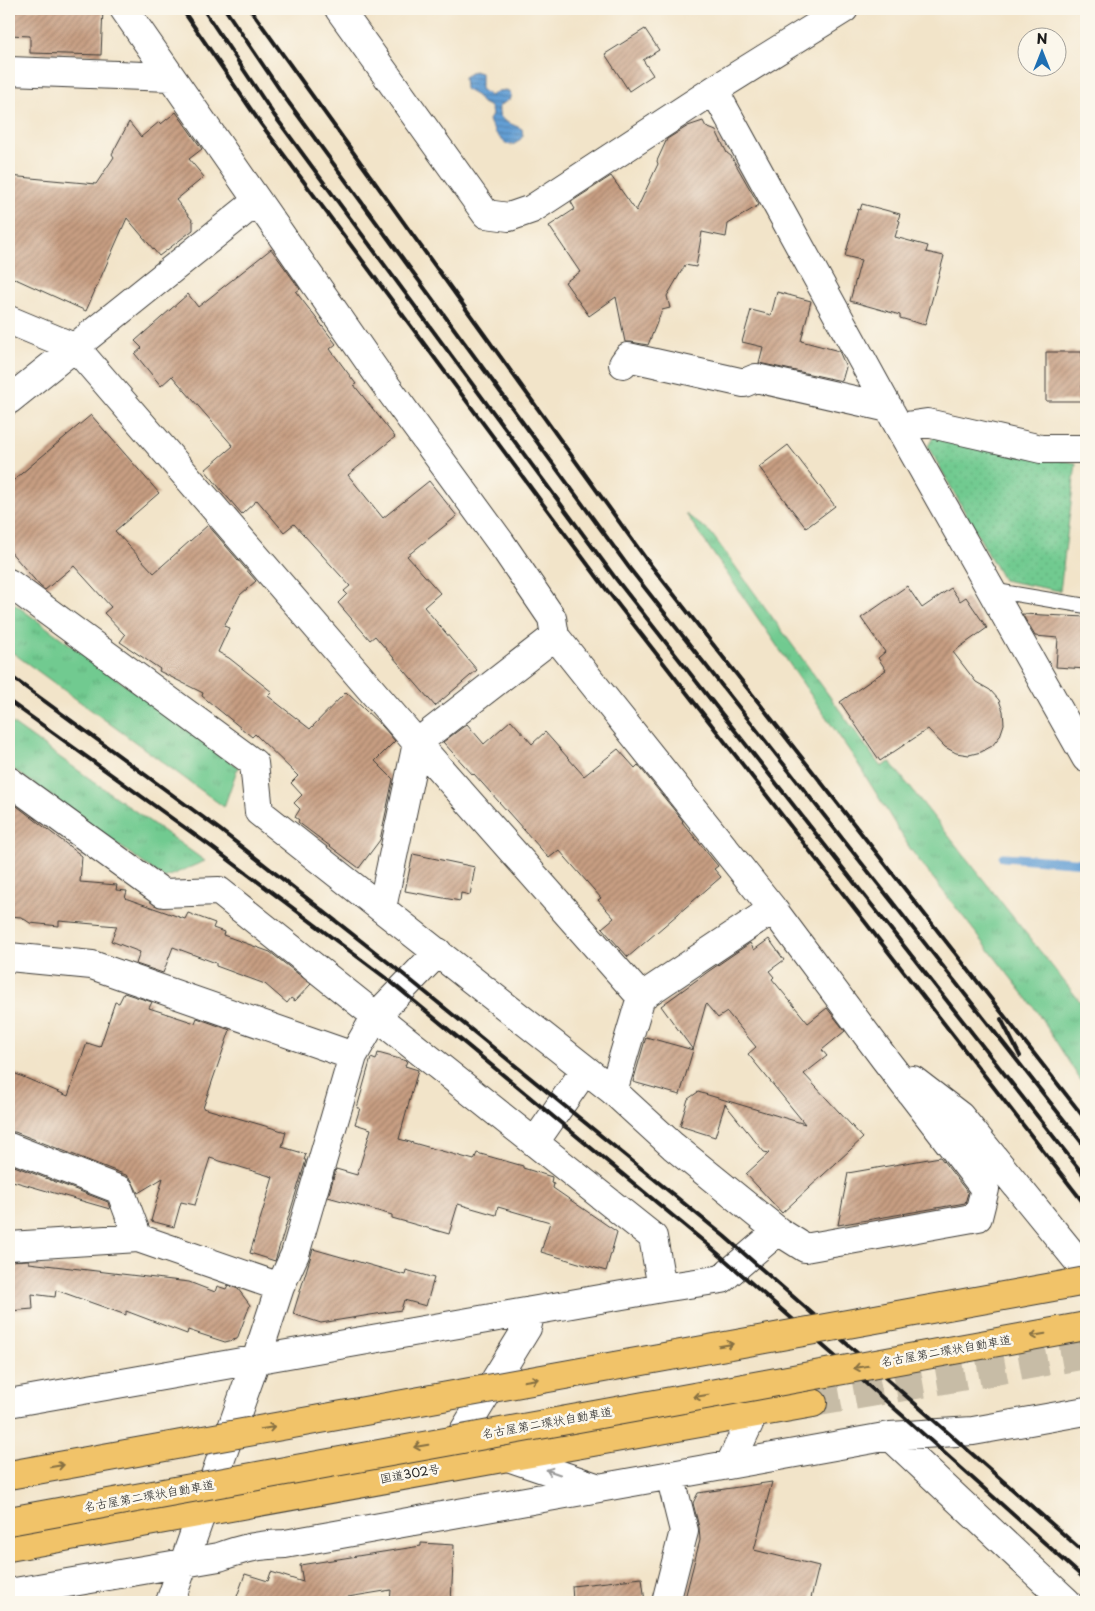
<svg xmlns="http://www.w3.org/2000/svg" width="1095" height="1611" viewBox="0 0 1095 1611" font-family="'Playpen Sans','Klee One',sans-serif">
<style>
.grass{fill:url(#grass-tufts);stroke:#467356}
.park{fill:url(#park-dots);stroke:#467356}
.water{fill:url(#water-rules);stroke:#405e78}
.lines{fill:none;stroke-linecap:round;stroke-linejoin:round}
.stream{stroke:#649fd4;stroke-width:9}
.building{fill:url(#building-hatch)}
.highway-tunnel{stroke:#c7bca6;stroke-width:28;stroke-dasharray:28 14;stroke-linecap:butt}
.lane-casing{stroke:#3c3a36;stroke-width:16}
.street-casing{stroke:#3c3a36;stroke-width:30}
.highway-casing{stroke:#3c3a36;stroke-width:30}
.lane{stroke:#fff;stroke-width:14}
.street{stroke:#fff;stroke-width:28}
.highway{stroke:#f1c369;stroke-width:28}
.rail{stroke:#1c1c1c;stroke-width:4}
.highway-bridge-casing{stroke:#3c3a36;stroke-width:30;stroke-linecap:butt}
.highway-bridge{stroke:#f1c369;stroke-width:28}
.oneway{stroke:#867042}
.oneway2{stroke:#999}
.labels{text-anchor:middle;stroke-width:5;stroke-linejoin:round;paint-order:stroke}
.street-label{font-size:12px;fill:#1c1c1c;stroke:#fbf7ec}
</style>
<defs>
<pattern id="grass-tufts" width="24" height="20" patternUnits="userSpaceOnUse" patternTransform="scale(1.25)"><rect width="24" height="20" fill="#71ca90"/><path d="M3 7l-1-3M5 7V3M7 7l1-3M15 17l-1-3M17 17v-4M19 17l1-3" fill="none" stroke="#61ad7c"/></pattern>
<pattern id="park-dots" width="8" height="8" patternUnits="userSpaceOnUse" patternTransform="scale(1.25)"><rect width="8" height="8" fill="#71ca90"/><path d="M2 2h.1M6 6h.1" fill="none" stroke="#61ad7c" stroke-width="1.8" stroke-linecap="round"/></pattern>
<pattern id="water-rules" width="6" height="5" patternUnits="userSpaceOnUse" patternTransform="scale(1.25)"><rect width="6" height="5" fill="#649fd4"/><path d="M0 2.5h6" fill="none" stroke="#5281ab"/></pattern>
<pattern id="building-hatch" width="6" height="6" patternUnits="userSpaceOnUse" patternTransform="scale(1.25)"><rect width="6" height="6" fill="#c79e82"/><path d="M-1 1l2-2M0 6l6-6M5 7l2-2" fill="none" stroke="#a1806a"/></pattern>
</defs>
<rect width="100%" height="100%" fill="#fbf7ec"/>
<filter id="ink" filterUnits="userSpaceOnUse"><feTurbulence type="fractalNoise" baseFrequency=".02" numOctaves="2"/><feDisplacementMap in="SourceGraphic" scale="10" xChannelSelector="R" yChannelSelector="G"/><feConvolveMatrix kernelMatrix="1 2 1 2 8 2 1 2 1" color-interpolation-filters="sRGB"/></filter>
<filter id="wash" filterUnits="userSpaceOnUse"><feTurbulence type="fractalNoise" baseFrequency=".0096" numOctaves="4" result="noise"/><feDisplacementMap in="SourceGraphic" scale="20" xChannelSelector="R" yChannelSelector="G"/><feGaussianBlur stdDeviation="1.12" result="paint"/><feColorMatrix in="noise" values="0 0 0 0 0 0 0 0 0 0 0 0 0 0 0 0 0 1.4 0 .05"/><feComposite in="paint" operator="in"/></filter>
<g filter="url(#wash)">
<rect width="100%" height="100%" fill="#f2e4c9"/>
<path class="grass" d="M686,514L711,533L881,767L890,762L1086,1009V1089L1036,1010L911,850L855,759Z
M9,600L238,767L224,807L9,650Z
M9,721L205,861L164,878L9,766Z"/>
<path class="park" d="M934,436L1076,463L1060,591L1003,580L928,446Z"/>
<path class="water" d="M474,71L481,73V89L490,96L498,91L506,90L511,94L510,99L499,106C497,123 510,122 522,129L523,136C521,138 518,143 514,144C505,149 491,128 489,120L492,115L491,109L489,106L481,102L477,96L465,89L464,77Z"/>
<g class="lines">
<path class="stream" d="M1003,857L1086,863"/>
</g>
<g id="blocks">
<path class="building" d="M9,9H103L101,55L30,53V36L9,35Z
M645,29L659,50L643,60L653,75L629,91L605,54Z
M176,112L202,149L189,159L204,177L176,200L193,221V230L159,256L127,218L86,311L9,276V176L96,184L114,157L112,154L129,122L141,137L159,122L161,124Z
M703,121L706,127L716,131L727,153L731,156L759,205L728,224L726,237L702,232L696,267L685,265L667,296L670,308L662,310L648,345L631,342H625L616,297L589,316L565,282L580,272L549,226L575,209L571,202L611,176L636,211L658,164L657,161L667,139L688,126Z
M862,204L900,214L898,220L900,221L895,237L928,246L926,252L944,256L925,325L900,318V315L850,301L861,260L845,256L858,209L860,210Z
M271,249L300,289L296,292L336,344L330,349L356,384L354,385L395,437L348,475L383,518L429,481L457,516L407,556L440,593L424,607L477,670L435,706L375,636L370,640L338,603L347,594L344,591L350,586L294,524L284,532L257,500L242,514L222,491L205,470L233,446L172,376L161,386L135,354L142,348L135,341L188,294L198,307Z
M777,292L811,301L801,341L839,351L846,367L842,381L759,363L763,347L742,342L751,310L771,315Z
M1046,352H1082V401H1046Z
M91,415L159,493L115,531L154,573L208,525L256,581L240,595L224,626L229,628L218,652L229,658L272,692L268,696L310,729L346,692L383,727L395,741L375,761L393,779L380,840L359,868L298,822L299,820L295,817L300,809L294,803L302,795L291,783L298,776L255,734L252,737L202,696L203,693L159,671L160,669L120,642L125,635L104,613L111,607L74,566L45,590L40,586L9,550V484Z
M788,445L835,506L806,528L759,467Z
M907,586L922,608L951,588L960,601L966,597L987,628L953,652L976,682L990,690L999,700L1003,711L1004,724L1000,736L992,746L981,752L969,755L956,753L945,747L928,729L880,761L840,702L886,670L878,658L885,652L861,618Z
M1022,614L1086,617V669L1056,667L1058,638L1035,636Z
M511,720L532,744L545,732L584,776L618,749L635,768L638,765L683,821L682,822L718,866L714,869L721,877L628,957L602,928L614,918L598,900L601,898L559,850L549,858L474,774L473,775L443,742L467,724L484,744Z
M9,800L82,856L80,882L117,885L116,890L127,891L125,898L185,919L188,913L215,923L213,928L224,932L223,935L270,952L311,984L295,1001L291,998L287,1003L265,984L216,966V963L173,947L163,973L136,964L140,952L111,941L117,926L59,921V926L30,923L21,917L9,916Z
M413,854L475,867L470,895L461,893L460,901L405,891Z
M769,939L784,960L769,971L774,977L772,979L808,1023L827,1008L845,1031L822,1050L827,1056L804,1074L863,1138L782,1213L746,1174L769,1153L764,1152L725,1104L715,1137L680,1126L688,1099L698,1092L805,1124L748,1054L756,1047L727,1012L718,1018L706,1004L693,1050L661,1006L709,971L750,943L754,950Z
M124,993L152,1002L149,1008L195,1023L197,1018L230,1030L203,1108L286,1132L282,1147L306,1154L304,1160H306L275,1261L250,1253L273,1177L210,1158L195,1205L181,1202L174,1227L151,1221L163,1178L138,1193L131,1179L126,1175L15,1132H9V1071L68,1096L87,1043L100,1047L115,1002L119,1003Z
M646,1037L693,1050L680,1095L633,1082Z
M378,1053L407,1061L405,1066L418,1070L399,1139L474,1160L477,1153L523,1166V1168L552,1177L551,1183L554,1184L553,1188L617,1232L606,1271L541,1252L550,1222L498,1207L496,1215L458,1204L449,1234L392,1218V1215L328,1197L336,1169L357,1175L371,1129L355,1124L360,1108H357L371,1058L376,1060Z
M940,1157L968,1193L965,1203L838,1225L848,1173Z
M9,1164L108,1202L110,1209L9,1180Z
M313,1249L405,1275L406,1270L434,1278L426,1306L404,1300L401,1310L321,1323L293,1314Z
M29,1260V1263L189,1282L215,1292L217,1286L226,1289L228,1285L238,1289L250,1305L237,1339L225,1342L188,1330L187,1334L126,1311V1315L56,1290L55,1297L32,1294L33,1309L9,1311V1261Z
M772,1482L754,1550L819,1566L810,1602H684L700,1540L699,1527L693,1503L698,1493Z
M421,1543L454,1545L451,1602H390L391,1590L348,1597V1602H235L245,1574L268,1581L271,1572L303,1582L300,1565L421,1546Z
M642,1578L645,1602H573L572,1586Z"/>
</g>
</g>
<g filter="url(#ink)">
<use href="#blocks" fill-opacity="0" stroke="#3c3a36" stroke-width="1"/>
<g class="lines">
<path class="highway-tunnel" d="M813,1403L1086,1355"/>
<g class="lane-casing">
<path id="lane" d="M991,590L1086,606"/>
</g>
<g class="street-casing">
<path id="street" d="M339,9L486,214L509,217L532,209L714,90L844,9
M9,71L171,77
M714,90L899,427L1086,758
M9,320L76,348L417,743L641,997
M623,364L628,357L744,383L756,378L889,408
M9,400L257,201
M899,427L927,423L1041,449H1086
M9,583L254,763L259,812L613,1091L673,1146L778,1231L805,1248L978,1217L985,1189L884,1058L773,909L555,636L552,618L501,543L377,373L124,9
M9,781L163,893L219,891L653,1237L662,1288
M382,908L417,743L555,636
M9,957L92,965L353,1056
M913,1080L960,1116L1086,1271
M613,1091L641,997L773,909
M535,1142L585,1070
M9,1147L120,1190L138,1238
M9,1246L138,1238L280,1287
M9,1403L662,1288L722,1279L778,1231
M890,1436L973,1431L1086,1411
M449,1455L527,1328L531,1311
M508,1457L596,1487
M730,1464L753,1415
M9,1593L219,1557C244,1548 258,1545 285,1544L890,1436L1067,1602
M170,1602L256,1360L280,1287L295,1254L353,1056L376,1016L438,952
M666,1602L684,1531L670,1475"/>
</g>
<g class="highway-casing">
<path id="highway" d="M9,1547L508,1457L813,1403"/>
</g>
<use href="#lane" class="lane"/>
<use href="#street" class="street"/>
<use href="#highway" class="highway"/>
<path class="rail" d="M182,9L261,124L606,589L1086,1206
M203,9L274,115L616,579L1086,1178
M225,9L286,99L630,569L1086,1148
M250,9L646,559L1086,1120
M9,675L219,829L403,974L724,1236L1086,1554
M9,701L209,845L391,982L708,1245L902,1415L1086,1580
M1001,1019L1020,1056"/>
<g class="highway-bridge-casing">
<path id="highway-bridge" d="M9,1475L1086,1281
M9,1521L1086,1326"/>
</g>
<use href="#highway-bridge" class="highway-bridge"/>
</g>
<defs><path id="oneway-shaft" d="M-6 0H5M1.5-3L5.5 0L1.5 3" fill="none" stroke-width="1.6" stroke-linecap="round" stroke-linejoin="round" transform="scale(1.25)"/></defs>
<g class="oneway">
<use href="#oneway-shaft" transform="translate(1038 1335) rotate(170)"/>
<use href="#oneway-shaft" transform="translate(726 1345) rotate(-10)"/>
<use href="#oneway-shaft" transform="translate(861 1367) rotate(170)"/>
<use href="#oneway-shaft" transform="translate(531 1380) rotate(-10)"/>
<use href="#oneway-shaft" transform="translate(701 1396) rotate(170)"/>
<use href="#oneway-shaft" transform="translate(268 1428) rotate(-10)"/>
<use href="#oneway-shaft" transform="translate(421 1446) rotate(170)"/>
<use href="#oneway-shaft" transform="translate(57 1466) rotate(-10)"/>
</g>
<use class="oneway2" href="#oneway-shaft" transform="translate(553 1472) rotate(-161)"/>
</g>
<g class="labels">
<g class="street-label">
<text transform="translate(946 1351) rotate(-10)" y="4">名古屋第二環状自動車道</text>
<text transform="translate(547 1423) rotate(-10)" y="4">名古屋第二環状自動車道</text>
<text transform="translate(410 1474) rotate(-10)" y="4">国道302号</text>
<text transform="translate(149 1496) rotate(-10)" y="4">名古屋第二環状自動車道</text>
</g>
</g>
<rect width="1095" height="1611" fill="none" stroke="#fbf7ec" stroke-width="30"/>
<g transform="translate(1042 52)"><circle r="24" fill="#fbf7ec" stroke="#a29f99"/>
<path d="M0-4L9 19L0 12L-9 19Z" fill="#1f6fb2"/>
<text y="-8" font-size="14" font-weight="bold" text-anchor="middle" fill="#1c1c1c">N</text>
</g>
</svg>
